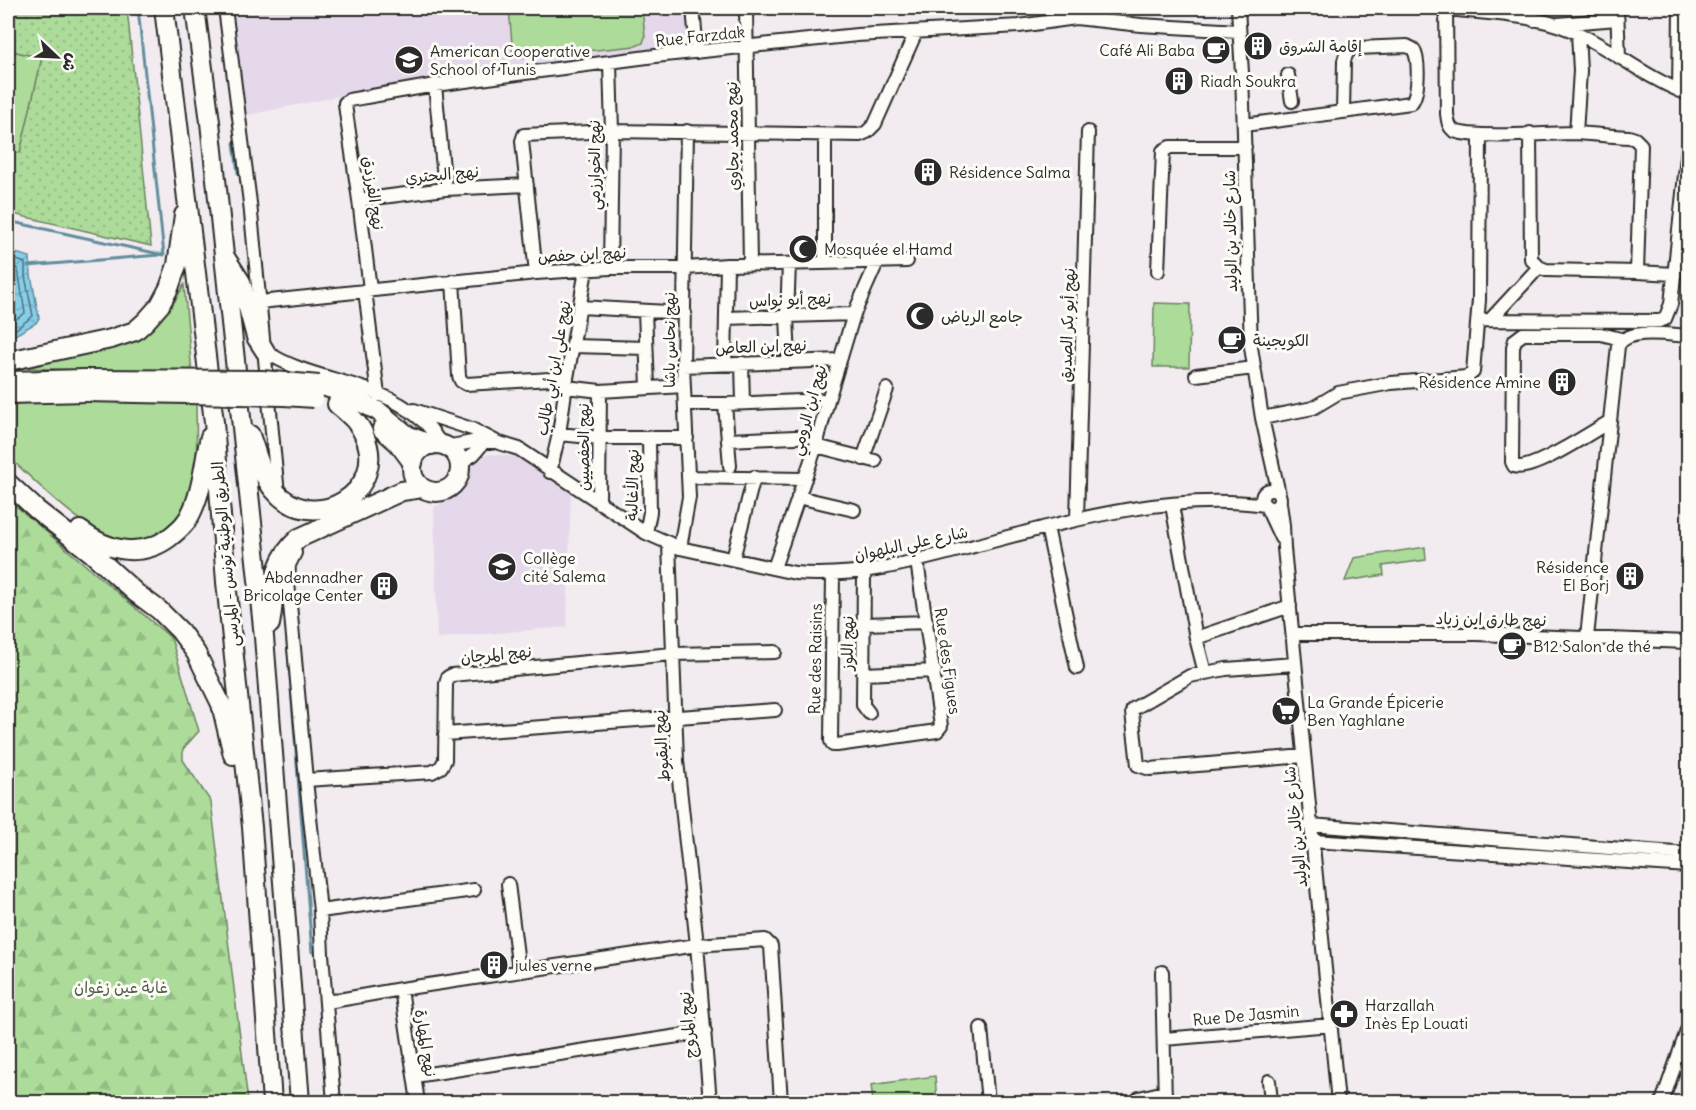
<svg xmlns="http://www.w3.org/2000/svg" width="1696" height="1110" viewBox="0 0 1696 1110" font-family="Delius,'Playpen Sans Arabic',sans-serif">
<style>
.built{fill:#e5d8ea}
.green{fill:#acdb9a;stroke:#6c8362;stroke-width:1.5}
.forest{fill:url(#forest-firs);stroke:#6c8362;stroke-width:1.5}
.garden{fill:url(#garden-dots);stroke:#6c8362;stroke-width:1.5}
.water{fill:url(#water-waves);stroke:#628d9c;stroke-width:1.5}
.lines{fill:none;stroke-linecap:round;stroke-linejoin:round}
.shore{stroke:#506d77;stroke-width:1.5}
.stream{stroke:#628d9c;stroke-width:3}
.minor-casing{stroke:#2b2b2b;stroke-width:16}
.highway-casing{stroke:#2b2b2b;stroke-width:22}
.minor{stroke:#fdfcf7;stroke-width:12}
.highway{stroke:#fdfcf7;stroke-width:18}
.highway-bridge-casing{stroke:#2b2b2b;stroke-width:22;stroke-linecap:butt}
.highway-bridge{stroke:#fdfcf7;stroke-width:18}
.labels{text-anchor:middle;stroke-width:6;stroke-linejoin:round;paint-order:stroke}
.street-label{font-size:16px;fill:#2b2b2b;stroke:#fdfcf7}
.poi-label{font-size:16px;fill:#2b2b2b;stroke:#fdfcf7;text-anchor:start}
.park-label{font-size:16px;fill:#52604c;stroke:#fdfcf7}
</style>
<defs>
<pattern id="forest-firs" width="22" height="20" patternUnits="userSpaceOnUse" patternTransform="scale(1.5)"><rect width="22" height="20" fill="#acdb9a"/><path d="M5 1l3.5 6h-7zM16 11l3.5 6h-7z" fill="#94bc85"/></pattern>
<pattern id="garden-dots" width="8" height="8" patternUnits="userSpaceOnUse" patternTransform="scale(1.5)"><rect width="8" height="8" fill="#acdb9a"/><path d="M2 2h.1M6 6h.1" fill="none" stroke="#94bc85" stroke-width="1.8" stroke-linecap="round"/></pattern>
<pattern id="water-waves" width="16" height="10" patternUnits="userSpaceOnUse" patternTransform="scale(1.5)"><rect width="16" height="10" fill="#87cfe8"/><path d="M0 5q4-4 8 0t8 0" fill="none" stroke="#75b2c7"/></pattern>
</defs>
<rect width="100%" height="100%" fill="#f2ecf1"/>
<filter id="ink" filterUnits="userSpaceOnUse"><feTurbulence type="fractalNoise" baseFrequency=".0167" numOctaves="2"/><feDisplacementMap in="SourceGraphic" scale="12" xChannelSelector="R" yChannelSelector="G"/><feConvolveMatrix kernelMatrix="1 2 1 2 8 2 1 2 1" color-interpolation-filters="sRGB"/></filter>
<g filter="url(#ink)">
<path class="built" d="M228,8H691L694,45L402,83L243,116Z
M489,454L522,457L571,489L567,627L437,638L434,507L457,496L472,464L480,457Z"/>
<path class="green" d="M509,8H642L645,37L643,43L636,46L516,58L513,56Z
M8,50L42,58L20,154L8,151Z
M184,285L192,374L26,368L136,336L158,323L173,304Z
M1154,303L1190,304L1189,367H1153Z
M53,401L196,404C196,451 205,518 151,538C133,545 110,539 94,529C65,511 38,484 13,461L8,454V408L22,402Z
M1425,547L1426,560L1383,566L1384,575L1345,581L1354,558Z
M935,1076L937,1102H873L871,1085Z"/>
<path class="forest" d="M8,499L171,638L199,731L183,749V760L211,802L248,1102H8Z"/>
<path class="garden" d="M8,8H127L151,246L8,213V151L20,153L42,58L8,50Z"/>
<path class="water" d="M8,251L30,257L31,275L39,318L36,323L8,339Z"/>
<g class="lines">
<path class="shore" d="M8,257L25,263V276L33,316L16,329L8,333
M8,265L18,269L25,313L8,325"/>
<path class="stream" d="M138,8L164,255
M234,143L238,173
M8,221L164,255
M28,266L159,255
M284,601L312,952"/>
<g class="minor-casing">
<path id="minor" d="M225,8L250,203L278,494
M693,8L697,52
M746,8L750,264
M1238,8L1242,73L1251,347L1262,418L1279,494
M1444,8C1488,15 1539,13 1579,34C1616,52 1650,80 1688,94
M1446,8L1447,114C1448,120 1448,126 1453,130C1468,140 1551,133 1574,133C1592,134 1611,136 1629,137L1635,139L1641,145L1637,272L1546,270L1539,267L1531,259L1530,133
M1532,8L1533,20
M1617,8L1619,57
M1558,24L1617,19
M1288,75L1292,101
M435,85L445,189
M1679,91L1680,8
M1244,125L1411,103C1419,94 1420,59 1413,49L1407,46L1356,48C1348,50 1346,53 1344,61L1343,112
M1576,133L1580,71L1578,33
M359,200L445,189L527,185
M825,263V135
M789,264L787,316L789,361
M610,268L612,131L610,63
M1158,271L1163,151L1170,147H1245
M1637,272L1675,274
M536,273L522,141L524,135L612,131L860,135L867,132L875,124L916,32
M453,281L459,376L461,381L466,384L567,378
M370,289L359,200L346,112L345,103L349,100L435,85L655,56L857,35L1019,26L1076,18L1141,25L1238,31
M365,290L378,395
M260,302L536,273L610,268H686L727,265L907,261
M580,307L685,313
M645,311L648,387
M727,318L854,314
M1491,319L1539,267
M1478,320L1659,321L1665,319L1671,304L1688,147
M573,346L646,348
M265,351C310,382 375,380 418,417C421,420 426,422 428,426C433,431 437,439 441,445
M742,363L743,403
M725,364L727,265
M683,366L840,360
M1196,375L1254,368
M566,387L600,391L684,386
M685,404H725L828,400
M725,404L730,466
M414,410L472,429L495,441
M1262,418L1313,408L1338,393L1391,383L1467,377L1473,372L1479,300L1480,136
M1609,422C1591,432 1531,473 1514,466L1512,462L1513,347L1515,340L1523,334H1601L1621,339
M559,434L600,438H687
M729,440L818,436
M816,446L875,461
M446,447L472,442H496L519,449L646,533L680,548L795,573C858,578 914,562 974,546C1069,521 1167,492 1265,505
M863,459L887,389
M459,464L474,454L484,442
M550,472L559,434L567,378L586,270
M688,477L805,479
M1262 499a9 9 0 1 1 18 0a9 9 0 1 1-18 0Z
M798,497L854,510
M599,503L600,391
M1280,503L1283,525L1284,548L1338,1102
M1172,505L1196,638L1205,673L1226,669L1295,664
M1266,506L1281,538
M1077,519L1088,132
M1047,527L1077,668
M646,533L650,512L649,437
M669,544L677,761L697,945L710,1102
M680,548L689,497L683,366L687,131
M295,553L289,565L288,582L306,780L320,911L322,954L334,1102
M733,559L754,477
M774,568L816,446L828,400L854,314L877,262
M864,572L863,705L869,713
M833,574L831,741L833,745H837L937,731L941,726L917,561
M864,624L927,622
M1293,634H1477L1688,642
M1587,637L1618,346C1627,327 1669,335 1688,336
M1196,638L1290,606
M1205,673L1190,676L1133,709L1132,712L1138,765L1150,769L1304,756
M863,674L935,671
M445,734L775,710
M306,780L432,772L441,767L445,760L446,684L448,677L452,675L672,654L775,652
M1310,825L1688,854
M1313,841L1688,866
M508,884L519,971
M320,911L474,890
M1162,972L1165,1102
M401,989L418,1102
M327,1002L401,989L697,945L765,940L771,946L781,1102
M981,1028L988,1102
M1164,1039L1331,1025
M415,1076L705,1032
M1269,1081L1271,1102
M1140,1102L1139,1098L1165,1092
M1662,1102L1688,1028"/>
</g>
<g class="highway-casing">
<path id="highway" d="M164,8L214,422L226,582L252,827L272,1102
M195,8L210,122L264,637L300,1102
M225,257L241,282L256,337L265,351
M8,361L111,339L135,331L146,321L160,305L169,288L177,265L184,215
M8,381L85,379
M319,385L338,391L378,411L407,435L432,445
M8,394L86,392
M382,429L398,443L413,463
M250,435C257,454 261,475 274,490C313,537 390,491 364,435C359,422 347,413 337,404
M412 468a24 24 0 1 1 48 0a24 24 0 1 1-48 0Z
M8,483L37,510L93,554L136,593L159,610L180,631L196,653L221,704L233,755
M80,530C107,551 141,559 170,537C180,529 188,522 193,509C203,487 204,461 210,437
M270,624C277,589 268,566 299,538L402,491L422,488"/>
</g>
<use href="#minor" class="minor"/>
<use href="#highway" class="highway"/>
<g class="highway-bridge-casing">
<path id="highway-bridge" d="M85,379L262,380L319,385
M86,392L284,396L314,398"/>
</g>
<use href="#highway-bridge" class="highway-bridge"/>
</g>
</g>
<defs>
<g id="building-disc" transform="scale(1.5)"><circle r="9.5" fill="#2b2b2b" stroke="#fdfcf7"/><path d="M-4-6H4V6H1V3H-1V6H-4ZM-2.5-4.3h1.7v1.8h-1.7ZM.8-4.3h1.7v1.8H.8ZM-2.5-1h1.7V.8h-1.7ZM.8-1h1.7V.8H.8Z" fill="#fff"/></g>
<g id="cafe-disc" transform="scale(1.5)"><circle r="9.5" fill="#2b2b2b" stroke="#fdfcf7"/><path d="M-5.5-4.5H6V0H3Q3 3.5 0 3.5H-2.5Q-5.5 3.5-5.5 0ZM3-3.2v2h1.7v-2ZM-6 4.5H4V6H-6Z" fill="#fff"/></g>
<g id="school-disc" transform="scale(1.5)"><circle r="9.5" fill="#2b2b2b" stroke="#fdfcf7"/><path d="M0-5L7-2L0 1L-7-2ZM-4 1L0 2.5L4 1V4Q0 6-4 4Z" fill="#fff"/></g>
<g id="mosque-disc" transform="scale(1.5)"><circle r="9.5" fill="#2b2b2b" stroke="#fdfcf7"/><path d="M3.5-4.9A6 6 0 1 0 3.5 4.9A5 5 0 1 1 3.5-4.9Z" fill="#fff"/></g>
<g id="supermarket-disc" transform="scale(1.5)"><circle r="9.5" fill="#2b2b2b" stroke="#fdfcf7"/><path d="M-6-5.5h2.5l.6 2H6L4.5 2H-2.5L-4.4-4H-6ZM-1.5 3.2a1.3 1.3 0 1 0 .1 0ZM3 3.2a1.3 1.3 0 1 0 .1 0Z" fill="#fff"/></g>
<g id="pharmacy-disc" transform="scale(1.5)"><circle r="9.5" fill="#2b2b2b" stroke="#fdfcf7"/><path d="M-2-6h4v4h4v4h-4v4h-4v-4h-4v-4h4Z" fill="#fff"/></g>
</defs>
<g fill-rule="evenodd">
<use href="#building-disc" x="1258" y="46"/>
<use href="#cafe-disc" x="1216" y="50"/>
<use href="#school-disc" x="409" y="60"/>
<use href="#building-disc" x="1179" y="81"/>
<use href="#building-disc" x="928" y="172"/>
<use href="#mosque-disc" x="803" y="249"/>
<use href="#mosque-disc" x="920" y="316"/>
<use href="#cafe-disc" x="1232" y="340"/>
<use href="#building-disc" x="1562" y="382"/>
<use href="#school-disc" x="502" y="567"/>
<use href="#building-disc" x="1630" y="576"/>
<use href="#building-disc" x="384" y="586"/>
<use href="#cafe-disc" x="1512" y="646"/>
<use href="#supermarket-disc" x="1286" y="711"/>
<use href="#building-disc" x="494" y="965"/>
<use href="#pharmacy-disc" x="1344" y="1014"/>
</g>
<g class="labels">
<g class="street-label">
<text transform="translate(700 36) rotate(-6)" y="6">Rue Farzdak</text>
<text transform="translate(732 136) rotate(-91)" y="6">نهج محمد بجاوي</text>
<text transform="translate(594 165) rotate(-90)" y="6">نهج الخوارزمي</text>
<text transform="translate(442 174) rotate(-5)" y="6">نهج البحتري</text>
<text transform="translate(374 193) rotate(82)" y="6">نهج الفرزدق</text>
<text transform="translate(1230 231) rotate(-91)" y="6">شارع خالد بن الوليد</text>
<text transform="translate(582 254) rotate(-3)" y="6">نهج ابن حفص</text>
<text transform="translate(790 299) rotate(-2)" y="6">نهج أبو نواس</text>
<text transform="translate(1067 325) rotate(-88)" y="6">نهج أبو بكر الصديق</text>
<text transform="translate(669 340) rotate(-90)" y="6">نهج نحاس باشا</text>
<text transform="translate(761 346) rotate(-2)" y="6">نهج ابن العاص</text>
<text transform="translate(553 368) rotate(-80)" y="6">نهج علي ابن أبي طالب</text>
<text transform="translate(808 410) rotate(-74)" y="6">نهج ابن الرومي</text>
<text transform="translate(583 447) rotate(-90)" y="6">نهج الحفصيين</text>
<text transform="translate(632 485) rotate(-89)" y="6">نهج الأغالبة</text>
<text transform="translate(911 543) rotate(-12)" y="6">شارع علي البلهوان</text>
<text transform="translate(225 554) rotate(-95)" y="6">الطريق الوطنية تونس - المرسى</text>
<text transform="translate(1491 619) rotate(1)" y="6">نهج طارق ابن زياد</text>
<text transform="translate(847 643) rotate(-89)" y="6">نهج اللوز</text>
<text transform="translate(496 654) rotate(-5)" y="6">نهج المرجان</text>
<text transform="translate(815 659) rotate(-89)" y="6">Rue des Raisins</text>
<text transform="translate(948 661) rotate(82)" y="6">Rue des Figues</text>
<text transform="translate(661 746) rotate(-94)" y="6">نهج اليقبوط</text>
<text transform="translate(1295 827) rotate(-96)" y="6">شارع خالد بن الوليد</text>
<text transform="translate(1246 1015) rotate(-5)" y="6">Rue De Jasmin</text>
<text transform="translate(687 1025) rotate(-95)" y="6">نهج المروج</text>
<text transform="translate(426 1043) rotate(81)" y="6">نهج المهارة</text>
</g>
<g class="poi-label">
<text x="1279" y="52">إقامة الشروق</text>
<text x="1195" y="56" text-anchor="end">Café Ali Baba</text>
<text x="430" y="57">American Cooperative<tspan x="430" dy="18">School of Tunis</tspan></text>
<text x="1200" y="87">Riadh Soukra</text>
<text x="949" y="178">Résidence Salma</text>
<text x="824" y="255">Mosquée el Hamd</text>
<text x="941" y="322">جامع الرياض</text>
<text x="1253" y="346">الكويجينة</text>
<text x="1541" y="388" text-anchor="end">Résidence Amine</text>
<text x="523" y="564">Collège<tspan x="523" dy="18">cité Salema</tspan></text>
<text x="1609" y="573" text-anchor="end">Résidence<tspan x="1609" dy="18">El Borj</tspan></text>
<text x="363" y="583" text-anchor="end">Abdennadher<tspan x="363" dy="18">Bricolage Center</tspan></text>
<text x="1533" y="652">B12 Salon de thé</text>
<text x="1307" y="708">La Grande Épicerie<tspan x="1307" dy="18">Ben Yaghlane</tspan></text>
<text x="515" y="971">jules verne</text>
<text x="1365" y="1011">Harzallah<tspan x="1365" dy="18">Inès Ep Louati</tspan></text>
</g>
<g class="park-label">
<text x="121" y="993">غابة عين زغوان</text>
</g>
</g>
<rect width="1696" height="1110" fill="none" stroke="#fdfcf7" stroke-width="30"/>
<rect x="15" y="15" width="1666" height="1080" fill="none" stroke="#2b2b2b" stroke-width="2" filter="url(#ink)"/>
<g transform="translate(57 57) rotate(113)" stroke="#fdfcf7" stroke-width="4.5" paint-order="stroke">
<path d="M0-4.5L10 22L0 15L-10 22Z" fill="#2b2b2b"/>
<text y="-9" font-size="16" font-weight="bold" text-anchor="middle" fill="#2b2b2b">ش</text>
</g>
</svg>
